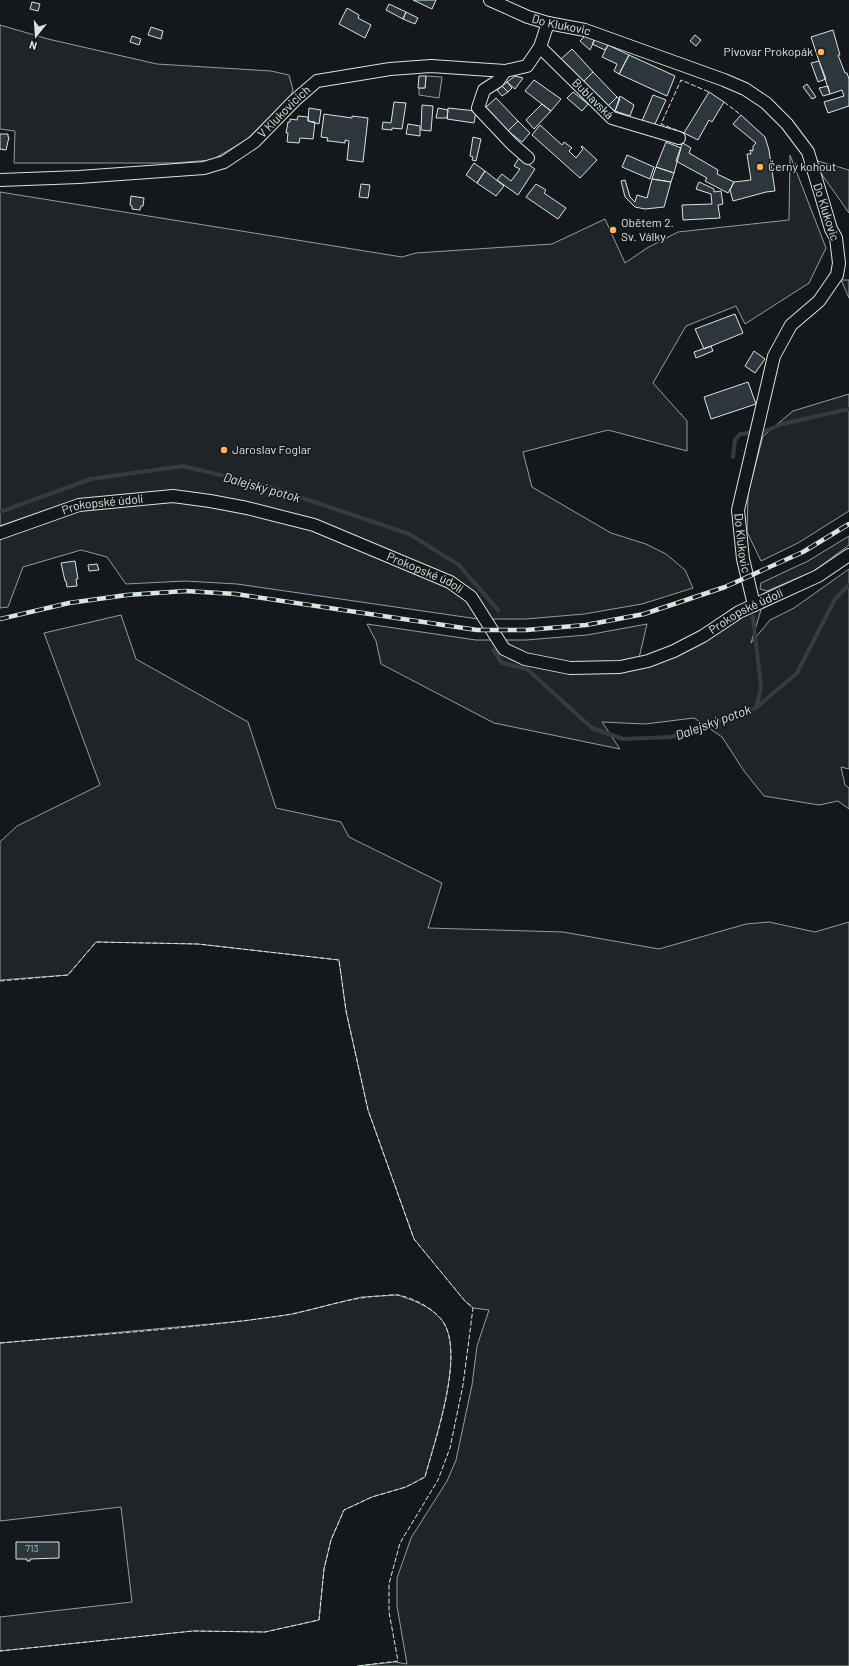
<svg xmlns="http://www.w3.org/2000/svg" width="849" height="1666" viewBox="0 0 849 1666" font-family="Barlow,sans-serif">
<style>
.green{fill:#202428;stroke:#939e99}
.lines{fill:none;stroke-linecap:round;stroke-linejoin:round}
.stream{stroke:#363b3e;stroke-width:4}
.building{fill:#2c363c;stroke:#d8e6dc}
.minor-casing{stroke:#d8e6dc;stroke-width:14}
.minor{stroke:#14181c;stroke-width:12}
.rail-casing{stroke:#d8e6dc;stroke-width:4.5}
.rail{stroke:#14181c;stroke-width:3;stroke-dasharray:9;stroke-linecap:butt}
.fence{stroke:#d8e6dc;stroke-width:1;stroke-dasharray:5 2;stroke-linecap:butt}
.poi-dot{fill:#ffb74d;stroke:#14181c;stroke-width:1.5}
.labels{text-anchor:middle;stroke-width:3;stroke-linejoin:round;paint-order:stroke}
.number-label{font-size:10px;fill:#adbab4}
.street-label{font-size:12px;fill:#d8e6dc;stroke:#14181c}
.poi-label{font-size:12px;fill:#d8e6dc;stroke:#14181c;text-anchor:start}
.water-label{font-size:13px;font-style:italic;fill:#d8e6dc;stroke:#14181c}
</style>
<rect width="100%" height="100%" fill="#14181c"/>
<path class="green" d="M0,25L48,39L157,64L271,71L289,75L293,90L290,98L246,140L212,160L174,163H14L15,131L0,129Z
M426,76L442,77L439,98L419,95V88H425Z
M790,155L826,248L809,283L745,324L736,306L686,326L653,383L687,421V451L608,430L523,452L532,487L611,533L646,544L666,554L685,570L693,588L642,604L584,614L526,619H478L237,584L185,581L126,584L107,557L81,550L23,567L8,607L0,608V192L402,257L416,253L552,244L605,219L625,263L647,248L678,232L789,220Z
M811,159L849,170V213Z
M841,280H849V298Z
M849,394V511L798,543L761,561L747,532L748,494L763,436L793,411Z
M849,536V545L814,571L767,591L760,589L761,583L808,561Z
M849,569V769L841,767L845,785L849,788V809L838,801L819,805L764,796L744,771L722,737L694,718L645,724L602,722L620,749L494,723L381,664L376,641L367,624L476,640H526L587,635L647,624L639,658L653,654L698,633L733,608L764,600L751,643L770,620L794,608Z
M121,615L136,659L248,722L276,808L341,822L349,837L442,883L428,928L563,932L659,949L746,924L769,922L815,932L849,922V1666H357L395,1662L407,1664L397,1606V1578L411,1538L447,1481L456,1460L472,1385L477,1346L489,1310L473,1308L464,1300L414,1239L368,1110L346,1011L339,960L198,944L96,942L68,975L0,980V842L17,826L100,785L44,633Z
M398,1295C414,1301 428,1305 440,1318C468,1347 434,1441 425,1477L406,1487L372,1497L344,1510L331,1540L324,1569L319,1620L265,1632L193,1631L0,1651V1617L132,1602L121,1507L0,1521V1343L243,1321L293,1314L361,1297Z"/>
<g class="lines">
<path class="stream" d="M733,457L735,440L740,434L765,431L782,424L849,409
M0,512L91,479L183,466L270,487L409,534L459,565L498,610
M493,650L502,663L527,669L592,728L623,739L671,737L756,708L761,687L753,617
M757,707L797,673L835,599L849,585"/>
</g>
<path class="building" d="M413,0H436L432,9Z
M32,2L40,4L38,11L30,9Z
M389,4L406,12L403,19L386,10Z
M347,8L359,15L358,18L371,25L365,38L339,24Z
M406,12L418,18L415,24L403,19Z
M151,27L163,31L161,39L148,35Z
M833,30L840,55H838L845,73H847L849,79V106L828,113L824,102L844,96L842,90L830,94L811,37Z
M586,35L595,39L590,50L580,41Z
M695,35L701,40L696,46L690,41Z
M132,36L141,39L139,45L130,42Z
M595,39L608,45L605,50L592,44Z
M608,45L629,55L619,74L614,71L617,64L602,57Z
M572,49L593,72L583,82L561,59Z
M629,55L675,76L667,96L619,74Z
M819,61L826,79L818,82L811,63Z
M593,72L617,97L607,107L583,82Z
M419,76H426L425,88H418Z
M515,76L523,78L515,89L507,82Z
M534,80L561,99L551,111L525,91Z
M507,82L512,88L508,92L502,86Z
M807,84L816,97L812,99L803,87Z
M502,86L508,92L502,96L497,90Z
M828,86L830,94L823,96L819,88Z
M573,92L588,104L582,111L567,98Z
M709,92L724,102L712,122L709,120L698,140L684,133Z
M653,95L666,100L654,126L642,121Z
M620,96L634,105L630,116L615,111Z
M617,97L620,99L615,111L607,107Z
M496,98L518,121L508,131L486,107Z
M394,102L406,103L402,129L392,128V130L382,129L383,122L391,123Z
M542,104L551,111L534,129L526,120Z
M422,105L433,106L431,131L421,130Z
M309,108L321,110L319,124L308,121Z
M438,108L448,110L447,118H436Z
M448,108L476,111L474,123L447,119Z
M324,114L352,118V116L368,118L363,162L347,160L349,141L345,140V143L330,141H327L328,138L321,137Z
M741,115L765,137L769,150L775,191L766,192L733,201L730,190L734,182L751,180L747,154H751L750,150L753,151V146L756,143L733,124Z
M298,116L308,117V121L315,122L313,139L300,138L299,143L287,142L288,133H286L288,122H290V119L297,120Z
M518,121L530,133L522,142L508,131Z
M408,124L420,126V136L406,134Z
M540,125L562,145L564,142L572,148L569,151L576,158L583,149L581,147L582,146L597,160L580,178L532,135Z
M0,134H8V137H9L6,150L0,149Z
M473,137L481,139L476,161L472,160L473,157L470,156Z
M666,142L681,148L674,173L656,167Z
M681,142L691,148L689,153L718,170L717,174L734,182L728,193L705,181L707,178L676,161L682,144Z
M627,155L654,167L650,179L622,167Z
M519,158L535,169L518,195L497,180L502,174L511,181L520,169L514,166Z
M474,163L485,171L477,183L466,175Z
M656,167L674,173L671,182L652,179Z
M485,171L504,186L496,196L477,183Z
M652,179L671,182L664,207L645,209L635,207L625,197L621,181L625,180L630,197L635,202L637,195L647,198Z
M699,182L714,189V192L721,191L723,204L718,205L720,218L683,220L682,205L712,204L711,194L696,189Z
M361,184L370,185L368,198L359,197Z
M536,184L546,190L544,193L566,208L558,219L526,197Z
M131,196L144,198L143,206H141L140,210L132,209V206L130,205Z
M735,314L743,333L704,349L695,329Z
M711,346L713,351L696,358L694,352Z
M754,351L765,359L755,373L745,366Z
M748,382L756,404L711,419L704,397Z
M75,561L78,579H76L77,586L67,587L66,581H65L61,563Z
M97,564L99,570L89,571L88,565Z
M16,1542H59V1558L30,1559V1561H27V1559H16Z"/>
<g class="lines">
<g class="minor-casing">
<g id="minor">
<path id="s1" d="M490,0L528,17L548,23L585,30L724,80L745,89L766,103L787,124L808,152L831,229L836,238L839,263L837,275L819,301L791,325L774,356L738,510L743,559L754,605"/>
<path id="s2" d="M540,47L612,118L679,138"/>
<path d="M505,71L498,81L484,90L478,108L512,144L528,158"/>
<path id="s3" d="M0,180L79,177L204,168L224,162L254,142L295,100L317,81L390,69L431,66L505,71L527,66L540,47L548,23"/>
<path id="s4" d="M0,533L79,505L173,496L210,501L247,508L314,525L450,582L471,597L504,649L525,659L570,668L620,667L648,661L674,651L703,636L739,612L818,576L849,555"/>
</g>
</g>
<use href="#minor" class="minor"/>
<g class="rail-casing">
<path id="rail" d="M0,619L69,603L127,595L185,591L236,594L477,630H526L586,625L644,614L725,587L803,552L849,524"/>
</g>
<use href="#rail" class="rail"/>
<path class="fence" d="M724,102L741,115
M684,133L661,124L681,80L709,92
M0,981L68,975L96,942L198,944L339,960L346,1011L368,1110L414,1239L464,1300L473,1308L463,1385L450,1448L438,1480L400,1543L389,1584V1612L398,1661L357,1666
M0,1343C93,1335 187,1329 280,1316C313,1311 345,1298 379,1296C385,1296 392,1294 398,1295C413,1298 431,1307 441,1319C467,1350 435,1440 425,1477L406,1487L372,1497L344,1510L331,1540L324,1569L319,1620L265,1632L193,1631L0,1651"/>
</g>
<g class="poi-dot">
<circle cx="821" cy="52" r="4"/>
<circle cx="760" cy="167" r="4"/>
<circle cx="613" cy="230" r="4"/>
<circle cx="224" cy="450" r="4"/>
</g>
<g class="labels">
<g class="number-label">
<text x="32" y="1552">713</text>
</g>
<g class="street-label">
<text dy="4" stroke="none"><textPath href="#s1" startOffset="76">Do Klukovic</textPath></text>
<text dy="4" stroke="none"><textPath href="#s2" startOffset="74">Bublavská</textPath></text>
<text dy="4" stroke="none"><textPath href="#s3" startOffset="304">V Klukovicích</textPath></text>
<text transform="translate(826 212) rotate(72)" y="4">Do Klukovic</text>
<text dy="4" stroke="none"><textPath href="#s4" startOffset="107">Prokopské údolí</textPath></text>
<text dy="4" stroke="none"><textPath href="#s1" startOffset="784">Do Klukovic</textPath></text>
<text dy="4" stroke="none"><textPath href="#s4" startOffset="443">Prokopské údolí</textPath></text>
<text dy="4" stroke="none"><textPath href="#s4" startOffset="815">Prokopské údolí</textPath></text>
</g>
<g class="poi-label">
<text x="813" y="56" text-anchor="end">Pivovar Prokopák</text>
<text x="768" y="171">Černý kohout</text>
<text x="621" y="227">Obětem 2.<tspan x="621" dy="14">Sv. Války</tspan></text>
<text x="232" y="454">Jaroslav Foglar</text>
</g>
<g class="water-label">
<text transform="translate(262 487) rotate(16)" y="5">Dalejský potok</text>
<text transform="translate(713 722) rotate(-20)" y="5">Dalejský potok</text>
</g>
</g>
<g transform="translate(36 36) rotate(197)" stroke="#14181c" stroke-width="3" paint-order="stroke">
<path d="M0-3L7 15L0 10L-7 15Z" fill="#d8e6dc"/>
<text y="-6" font-size="11" font-weight="bold" text-anchor="middle" fill="#d8e6dc">N</text>
</g>
</svg>
